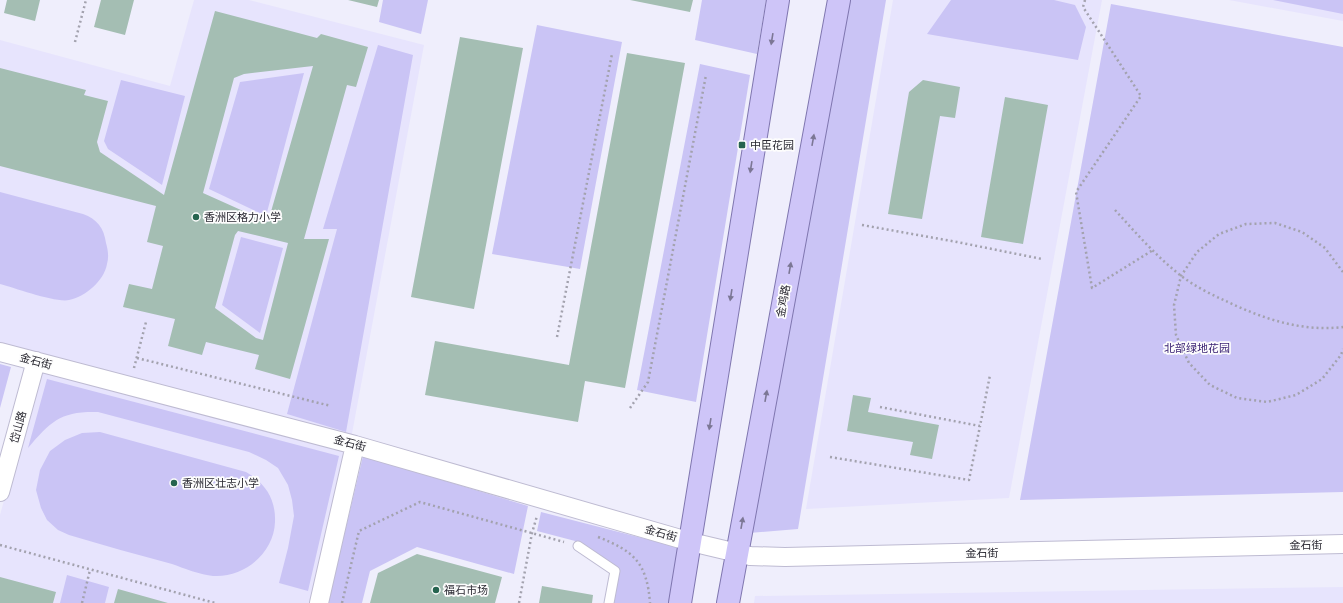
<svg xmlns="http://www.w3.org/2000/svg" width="1343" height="603" viewBox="0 0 1343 603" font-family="'PT Sans Narrow','Noto Sans SC',sans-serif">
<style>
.built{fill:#e7e4fd}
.green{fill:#cac4f5}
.building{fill:#a4beb3;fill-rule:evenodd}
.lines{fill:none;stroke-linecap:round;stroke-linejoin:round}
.lane-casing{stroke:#bebbd2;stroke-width:11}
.street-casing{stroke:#bebbd2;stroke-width:20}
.primary-casing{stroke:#7f76af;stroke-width:24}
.path{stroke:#a3a2ae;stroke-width:2.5;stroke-dasharray:2 3;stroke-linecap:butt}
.lane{stroke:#fff;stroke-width:9}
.street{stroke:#fff;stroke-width:18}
.primary{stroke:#cec5f8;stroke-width:22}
.oneway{fill:#7c7795}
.poi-dot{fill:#26644f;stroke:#fdfdfd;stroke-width:1.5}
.labels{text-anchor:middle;stroke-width:3.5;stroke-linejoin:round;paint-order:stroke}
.poi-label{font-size:11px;fill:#2a2932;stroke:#fdfdfd;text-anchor:start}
.street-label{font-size:11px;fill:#2a2932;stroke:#fdfdfd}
.park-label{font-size:11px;fill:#361d70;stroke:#fdfdfd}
</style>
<rect width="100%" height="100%" fill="#efeefc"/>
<path class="built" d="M194,0H249L424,45L351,439L0,347V40L170,86Z
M893,0H1102L1009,498L806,509Z
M1229,0H1343V21Z
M40,370L346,452L311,603H0V515Z
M1343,587V603H754L755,596Z"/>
<path class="green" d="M383,0H428L421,34L379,22Z
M702,0H766L757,54L695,40Z
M848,0H886L798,529L749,533Z
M951,0H1054L1075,5L1086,27L1078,60L927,34Z
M1273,0H1343V14Z
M1111,4L1343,47V492L1020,500Z
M537,25L622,42L580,269L492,254Z
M378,45L413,55L346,432L287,414L337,229H323Z
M700,64L750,75L696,402L637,390Z
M304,73L266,216L209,189L240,82Z
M121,80L185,96L162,185L108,149L104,141Z
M0,192L83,214C97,219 104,228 106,243C108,250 109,257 107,264C104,281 85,297 69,300C56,303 15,288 0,284Z
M241,237L283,248L260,333L222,305Z
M0,364L11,367L0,408Z
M47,379L339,456L308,591L279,583L288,548L294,516L292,500L288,485L278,468L266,460L249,452L98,412C61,411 51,421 28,448Z
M100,432L246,472C265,483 276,499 275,522C274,553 244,578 213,576C201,575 183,568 172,564C138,555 103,545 69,535L58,530L47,520L41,508L36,490L40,470L50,451L65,440L82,433Z
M363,456L528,506L514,574L417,547L370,571L362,603H328Z
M541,512L681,548L671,603H612L619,569L579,542L537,531Z
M67,575L109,587L105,603H60Z"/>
<path class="building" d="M7,0H40L35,21L4,13Z
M101,0H134L125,35L94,27Z
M348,0H379L377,7Z
M630,0H693L690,12Z
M215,11L317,38L321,34L368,47L356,87L347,85L304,239H329L290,379L255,369L259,355L206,342L202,355L168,346L175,319L123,307L129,284L152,289L163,246L147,242L156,206L0,166V68L86,90L84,95L108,101L97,142L100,152L164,195ZM313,66L268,222L203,193L234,78L244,74ZM238,231L288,243L263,340L256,338L215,308L235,235Z
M460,37L523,48L474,309L411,297Z
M627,53L685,63L625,388L585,381L578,422L425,395L435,341L569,365Z
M923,80L960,87L955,118L940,116L922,219L888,214L909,92Z
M1005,97L1048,105L1023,244L981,237Z
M853,395L871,398L868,412L939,425L932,459L910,455L913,442L847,431Z
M417,554L502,577L495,603H370L378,573Z
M0,577L56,592L53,603H0Z
M542,586L593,595L592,603H539Z
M118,589L168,603H114Z"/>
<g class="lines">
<g class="lane-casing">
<path id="lane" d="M578,546L615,571L609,603"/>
</g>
<g class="street-casing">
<path id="street" d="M0,352L355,445L691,542L750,556L785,557L1343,544
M0,492L36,361
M319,603L355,445"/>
</g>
<g class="primary-casing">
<path id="primary" d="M680,603L778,0
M728,603L839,0"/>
</g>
<path class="path" d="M1085,0L1083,7L1141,96L1076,192L1092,288L1153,250
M75,42L86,0
M1115,210C1136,233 1156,256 1180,275C1194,286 1212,295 1228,302C1264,319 1302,332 1343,327
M862,225L957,242L1042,259
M1343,272L1325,248L1302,232L1275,223L1246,224L1219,234L1197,252L1181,276L1174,305L1176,335L1189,363L1210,385L1237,398L1267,402L1296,395L1322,379L1341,355L1343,349
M557,337L612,54
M137,358L331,406
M134,368L146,322
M880,407L980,426L990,375
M630,408L648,382L706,75
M830,457L969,480L980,426
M598,537C634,551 647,563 650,603
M0,545L215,603
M82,603L90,570
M342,603L359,531L420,502L564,542
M519,603L532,533L537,516"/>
<use href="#lane" class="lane"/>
<use href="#street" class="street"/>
<use href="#primary" class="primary"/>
</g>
<defs><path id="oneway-solid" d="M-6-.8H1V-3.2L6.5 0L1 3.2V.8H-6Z"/></defs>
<g class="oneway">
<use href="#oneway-solid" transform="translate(772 39) rotate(99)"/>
<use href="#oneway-solid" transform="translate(813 140) rotate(-80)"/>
<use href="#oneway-solid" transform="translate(751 167) rotate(99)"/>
<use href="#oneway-solid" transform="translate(790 268) rotate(-80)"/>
<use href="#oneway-solid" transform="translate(731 295) rotate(99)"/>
<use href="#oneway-solid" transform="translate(766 396) rotate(-80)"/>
<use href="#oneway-solid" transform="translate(710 424) rotate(99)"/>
<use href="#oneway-solid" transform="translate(742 523) rotate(-80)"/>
</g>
<g class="poi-dot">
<rect x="738" y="141" width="8" height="8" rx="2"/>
<circle cx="196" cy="217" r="4"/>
<circle cx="174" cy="483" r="4"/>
<circle cx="436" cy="590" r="4"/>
</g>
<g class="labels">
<g class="poi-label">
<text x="750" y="149">中臣花园</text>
<text x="204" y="221">香洲区格力小学</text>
<text x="182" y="487">香洲区壮志小学</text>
<text x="444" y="594">福石市场</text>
</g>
<g class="street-label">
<text transform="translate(783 301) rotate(-80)" y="4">金鸡路</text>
<text transform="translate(36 361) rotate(15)" y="4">金石街</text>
<text transform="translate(18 427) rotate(-75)" y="4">岱山路</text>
<text transform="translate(350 443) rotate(15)" y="4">金石街</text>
<text transform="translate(661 533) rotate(16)" y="4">金石街</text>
<text transform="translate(1306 545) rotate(-1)" y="4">金石街</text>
<text transform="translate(982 553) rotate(-1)" y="4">金石街</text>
</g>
<g class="park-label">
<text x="1197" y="352">北部绿地花园</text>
</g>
</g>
</svg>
